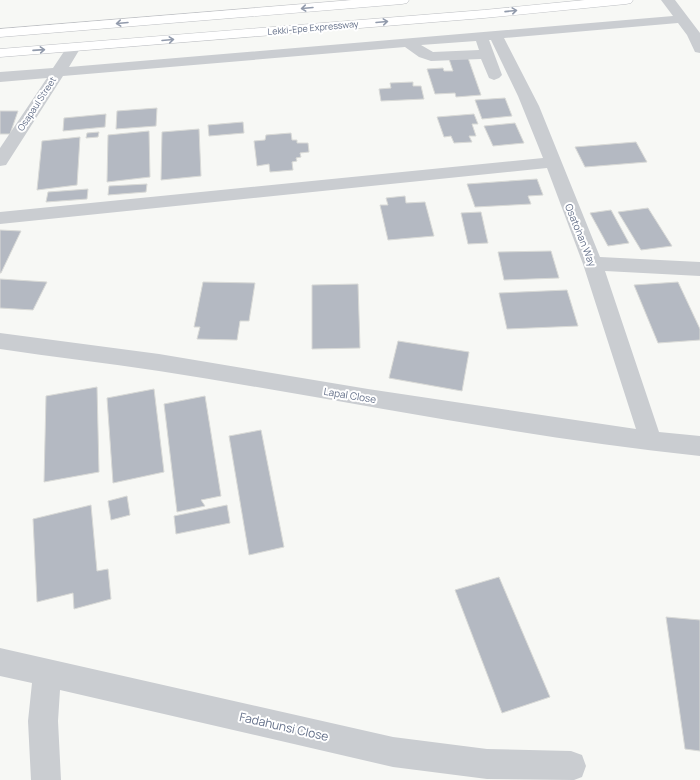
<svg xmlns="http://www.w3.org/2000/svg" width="700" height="780" viewBox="0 0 700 780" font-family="Manrope,sans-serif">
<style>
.building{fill:#b4b9c2;stroke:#d9dad7}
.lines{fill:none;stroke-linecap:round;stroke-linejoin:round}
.highway-casing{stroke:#bcbec2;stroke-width:1}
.minor{fill:#cacdd1;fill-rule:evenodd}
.highway{fill:#fff;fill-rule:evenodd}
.oneway{stroke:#929bac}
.labels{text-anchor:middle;stroke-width:4;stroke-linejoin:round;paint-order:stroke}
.far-street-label{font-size:9px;fill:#647089;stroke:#fff}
.street-label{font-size:10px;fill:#647089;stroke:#fff}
.near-street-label{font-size:12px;fill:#647089;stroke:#fff}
</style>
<rect width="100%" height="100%" fill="#f7f8f5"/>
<path class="building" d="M468,58L481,95L456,97L455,93L435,94L427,69L443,68L444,71H453L449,59Z
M413,82V86H421L424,99L381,101L379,89L391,88L390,83Z
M505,98L512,116L482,119L475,100Z
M157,108L156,126L116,129L117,111Z
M0,111H18L10,134H0Z
M106,114L105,127L63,131L64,118Z
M474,114L478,124H472L476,136H469L472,142L454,143L451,136L444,137L437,117Z
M243,122L244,133L209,136L208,125Z
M515,123L524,143L493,146L484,126Z
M199,129L201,176L161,180L162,132Z
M149,131L150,177L107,182L108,135Z
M99,132L98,137L86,138L87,133Z
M291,133L292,140H297V143H308L309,152L300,153L301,157L296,158L297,161L292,162L293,170L270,172L269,164L257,166L254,141L265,140L266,135Z
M80,137L77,185L37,190L42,141Z
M636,142L647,162L585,167L575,147Z
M537,179L543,195L528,196L531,204L475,207L467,184Z
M147,184L146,192L108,195L109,186Z
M88,189L87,199L46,202L48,192Z
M405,196L406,203L425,202L434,236L388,240L380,205H388L386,198Z
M648,208L672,246L641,250L618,212Z
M611,210L629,243L608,246L590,213Z
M481,212L488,243L468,244L461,213Z
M0,230L21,231L1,273H0Z
M551,251L559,278L504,280L498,252Z
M0,279L47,282L33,310L0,308Z
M203,282L255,283L249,321H240L237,340L197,339L200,327H194Z
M678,282L700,329V340L658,343L634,285Z
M358,284L360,348L312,349V285Z
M567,290L578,326L507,329L499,293Z
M398,341L469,352L462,391L389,378Z
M97,387L99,472L44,482L46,396Z
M154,389L164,472L113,483L107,398Z
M205,396L221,496L201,500L205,506L177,512L164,404Z
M261,430L284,547L249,555L229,436Z
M127,496L130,515L111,520L108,501Z
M91,505L97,571L108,569L111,599L74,609L73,593L37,602L33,519Z
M227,505L230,523L176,534L174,516Z
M499,577L550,697L502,713L455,590Z
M666,617L700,620V751L685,749Z"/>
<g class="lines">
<g class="highway-casing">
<path id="highway" d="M352,0H409L407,3L402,4L0,37V29Z
M585,0H633L631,3L626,4L484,18L0,57V49L484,10Z"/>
</g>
<path class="minor" d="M661,0H675L700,33V53L695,52L687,35L678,23L504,38L539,106L600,257L700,262V276L605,271L659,432L700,436V456C518,437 339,399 159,371C106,363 53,357 0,349V333L159,354L368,389L636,429L583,264L547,168L0,224V212L543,158L518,96L491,40H489L502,75L499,78L494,80L489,78L481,59L431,61L419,57L405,47L63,76L6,165L0,166V148L47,78L0,82V72L53,68L69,44L74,43L79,44L81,47L69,67L673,16ZM476,41L479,50L433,52L421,45Z
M0,648L393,737L487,749L571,751L582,755L586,766L582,777L574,780L487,779L393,767L60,690L58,721L61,780H31L28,721L32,683L0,676Z"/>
<use href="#highway" class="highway"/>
</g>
<defs><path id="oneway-shaft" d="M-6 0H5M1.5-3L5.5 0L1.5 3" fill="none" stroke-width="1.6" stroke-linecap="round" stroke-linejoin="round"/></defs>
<g class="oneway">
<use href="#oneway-shaft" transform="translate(307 8) rotate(175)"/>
<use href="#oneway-shaft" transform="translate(511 11) rotate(-6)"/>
<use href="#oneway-shaft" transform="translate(382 22) rotate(-5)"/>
<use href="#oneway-shaft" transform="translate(122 23) rotate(175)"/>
<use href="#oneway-shaft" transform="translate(168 40) rotate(-5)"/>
<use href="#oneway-shaft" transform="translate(39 50) rotate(-4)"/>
</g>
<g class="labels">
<g class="far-street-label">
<text transform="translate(313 28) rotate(-5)" y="3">Lekki-Epe Expressway</text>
<text transform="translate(37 104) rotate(-57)" y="3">Osapaul Street</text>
</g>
<g class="street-label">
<text transform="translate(581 235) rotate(68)" y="4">Osatohan Way</text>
<text transform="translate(350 395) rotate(9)" y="4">Lapal Close</text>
</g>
<g class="near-street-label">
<text transform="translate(284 727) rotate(13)" y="4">Fadahunsi Close</text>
</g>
</g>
</svg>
